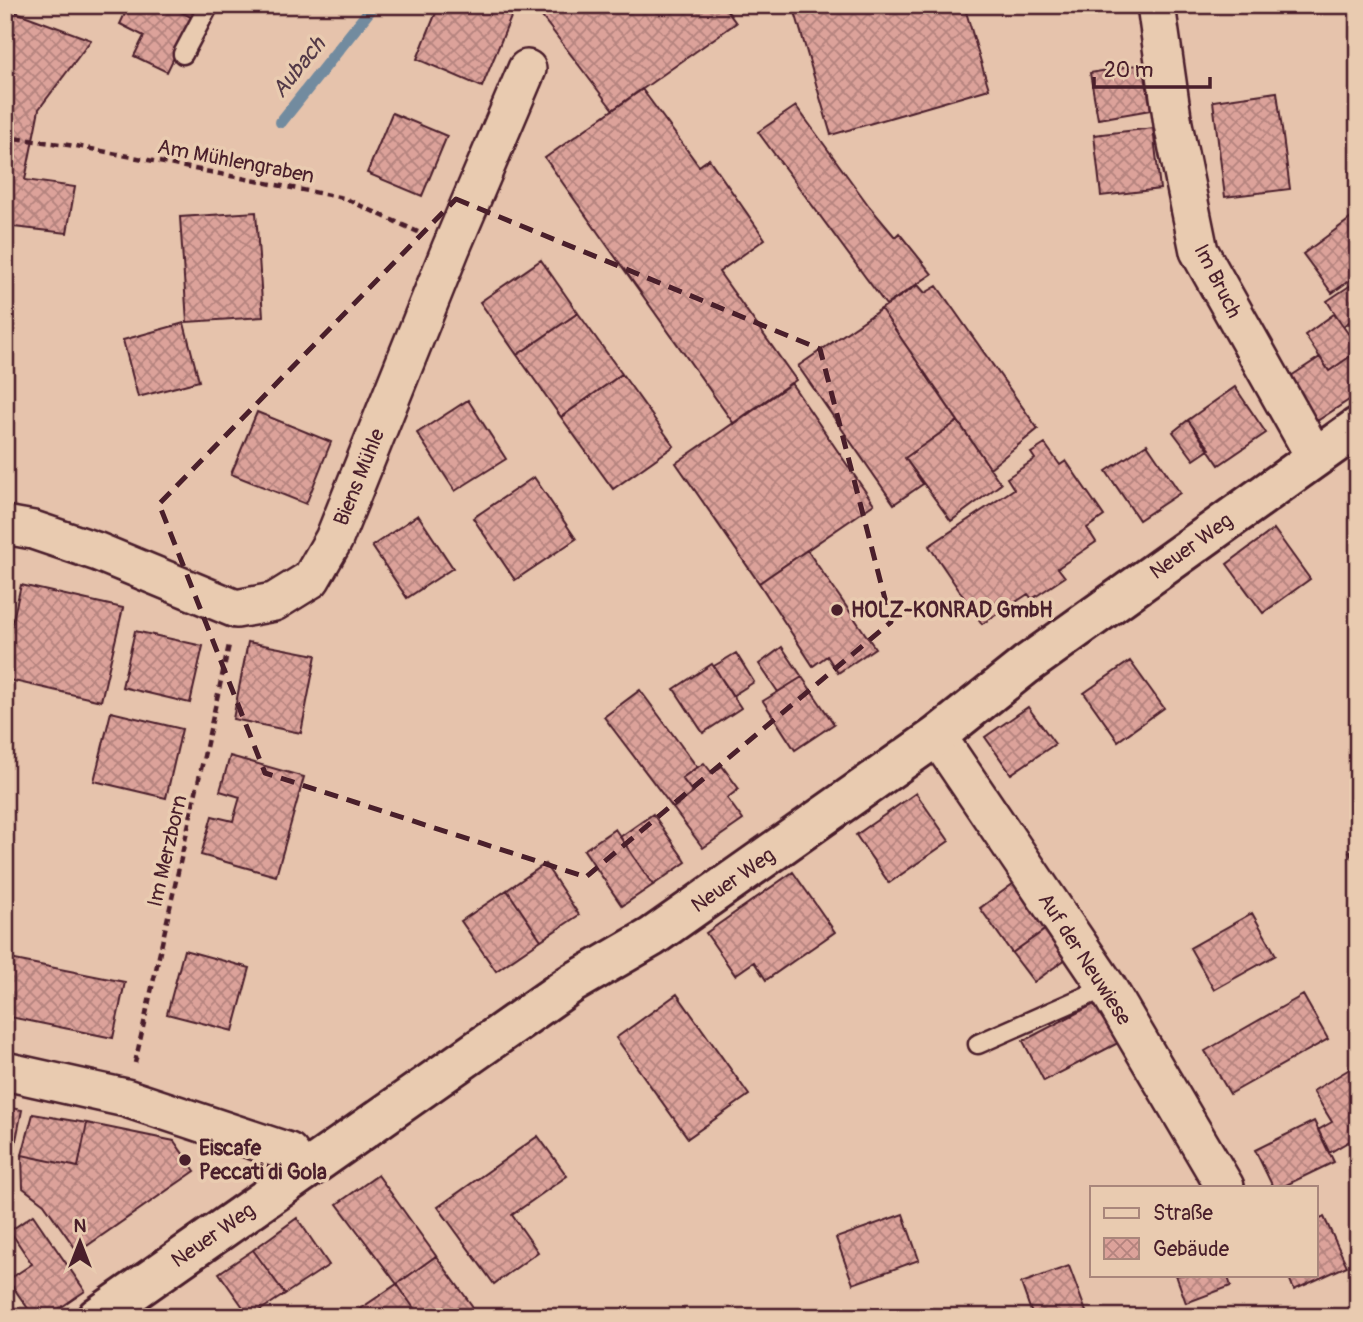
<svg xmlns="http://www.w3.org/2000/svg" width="1363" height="1322" viewBox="0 0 1363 1322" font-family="Pangolin,sans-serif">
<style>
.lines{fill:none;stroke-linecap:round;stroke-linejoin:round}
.stream{stroke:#728b9f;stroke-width:12}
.building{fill:url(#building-cross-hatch);stroke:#4a1f2b;stroke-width:2}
.service-casing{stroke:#4a1f2b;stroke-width:23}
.minor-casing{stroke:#4a1f2b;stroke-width:42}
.tertiary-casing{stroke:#4a1f2b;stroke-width:44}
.path{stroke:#4a1f2b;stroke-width:4.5;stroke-dasharray:7 5;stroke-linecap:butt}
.service{stroke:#e9cbb0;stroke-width:18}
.minor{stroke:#e9cbb0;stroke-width:37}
.tertiary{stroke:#e9cbb0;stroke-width:38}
.marked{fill:none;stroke:#4a1f2b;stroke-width:5;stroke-dasharray:14 9;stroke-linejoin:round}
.poi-dot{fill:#4a1f2b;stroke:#e9cbb0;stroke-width:2.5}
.labels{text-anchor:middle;stroke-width:7;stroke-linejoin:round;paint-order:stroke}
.street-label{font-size:21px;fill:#4a1f2b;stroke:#e9cbb0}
.poi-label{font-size:21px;font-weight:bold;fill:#4a1f2b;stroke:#e9cbb0;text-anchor:start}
.water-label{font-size:23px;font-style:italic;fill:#543a48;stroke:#e9cbb0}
</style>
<defs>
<pattern id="building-cross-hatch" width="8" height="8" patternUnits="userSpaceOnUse" patternTransform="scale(1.75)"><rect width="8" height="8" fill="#dca29a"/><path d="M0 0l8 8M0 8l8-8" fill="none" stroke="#b4837e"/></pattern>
</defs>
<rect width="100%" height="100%" fill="#e6c3ac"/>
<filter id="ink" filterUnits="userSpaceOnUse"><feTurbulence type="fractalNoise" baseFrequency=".0143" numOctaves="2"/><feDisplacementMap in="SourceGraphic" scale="14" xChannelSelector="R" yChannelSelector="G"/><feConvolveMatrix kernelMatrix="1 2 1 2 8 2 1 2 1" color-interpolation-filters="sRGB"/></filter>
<g filter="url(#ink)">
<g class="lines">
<path class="stream" d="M281,122L374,5"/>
</g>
<path class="building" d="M129,5H167L193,18L167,72L134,56L144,36L120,24Z
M167,5H199L193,18Z
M439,5H516L482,87L417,59Z
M533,5H723L736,23L613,110Z
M793,5H964L989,89L831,135Z
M5,8L91,40L39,109L25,180L75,187L67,233L5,226Z
M1143,64L1151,110L1098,119L1090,73Z
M642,89L699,166L709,159L765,239L719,272L796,380L734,424L545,158Z
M1277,92L1290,189L1225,197L1213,101Z
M796,106L869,206L895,237L899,233L932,274L886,305L758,132Z
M392,113L447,136L422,196L367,173Z
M1153,128L1160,189L1101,196L1094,135Z
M256,212L263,317L187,322L180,217Z
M1358,213V274L1332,293L1303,254Z
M541,260L578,313L517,355L480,302Z
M918,285L925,293L937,286L1038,429L990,468L881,309Z
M1351,285L1358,295V316L1343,326L1327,301Z
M881,309L958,421L905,458L923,484L894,504L798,366Z
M578,313L622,374L561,417L517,355Z
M1334,314L1358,347V351L1329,371L1305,335Z
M184,323L199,381L138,397L123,340Z
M1358,351V394L1317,421L1288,378L1320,357L1329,371Z
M622,374L674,446L613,489L561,417Z
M791,383L874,504L759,583L676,463Z
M1235,387L1266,433L1219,465L1188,420Z
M468,400L506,459L455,491L417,433Z
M257,412L331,442L306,504L231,474Z
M1188,420L1210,449L1194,460L1173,432Z
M958,421L1001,484L951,521L905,458Z
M1045,444L1060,465L1066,461L1104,516L1087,528L1096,542L1058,568L1065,577L1032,599L1028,594L982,624L929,546L1014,489L1007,478L1035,459L1031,453Z
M1147,444L1180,493L1139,520L1106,471Z
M534,477L576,539L515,580L473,518Z
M418,515L453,568L407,598L372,546Z
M1274,529L1310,579L1263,613L1227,564Z
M807,550L875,648L838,673L827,656L813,666L759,583Z
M21,585L123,608L101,701L5,679V654Z
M135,631L203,646L190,703L122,687Z
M248,642L316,655L301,733L233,719Z
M782,647L802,677L778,692L759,664Z
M736,653L754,682L732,696L714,666Z
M1130,661L1164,708L1118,741L1084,693Z
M712,664L741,708L703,733L674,689Z
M802,677L834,724L795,750L763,701Z
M640,690L697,767L682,778L693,793L673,808L604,717Z
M1028,707L1055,744L1011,774L985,737Z
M111,712L182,729L166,798L94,781Z
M230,756L304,777L276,876L201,855L212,816L233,821L240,797L220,791Z
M704,763L712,773L722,766L739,789L727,798L743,820L703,848L673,808L693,793L682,778Z
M916,793L949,841L889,883L856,835Z
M653,814L686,862L653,885L620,837Z
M615,829L653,885L622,906L584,850Z
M1358,847V867L1349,852Z
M545,864L579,915L541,940L507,890Z
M793,872L835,932L766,980L754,962L735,975L706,933Z
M1021,878L1053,924L1012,953L980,908Z
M507,890L541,940L496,971L461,921Z
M1252,913L1276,955L1214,990L1190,948Z
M1053,924L1074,953L1034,982L1012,953Z
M184,950L250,968L233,1031L167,1014Z
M5,958L125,982L113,1038L5,1016Z
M677,994L749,1095L688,1138L616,1038Z
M1303,995L1328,1039L1230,1094L1205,1051Z
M1100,1001L1120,1042L1044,1081L1023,1041Z
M1353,1067L1358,1074V1136L1329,1153L1318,1130L1332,1122L1313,1091Z
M5,1107L22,1110L13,1155L5,1153Z
M33,1114L87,1123L78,1167L22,1155Z
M1314,1121L1334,1162L1282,1187H1273L1255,1150Z
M87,1123L174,1141L195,1171L78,1252L44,1204L23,1188L22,1155L78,1167Z
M538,1136L567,1176L512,1215L538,1252L494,1284L438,1207Z
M378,1175L436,1256L397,1284L337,1204Z
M903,1214L919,1260L853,1284L836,1238Z
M33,1215L85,1291L47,1317H34L8,1280L32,1264L10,1231Z
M1324,1217L1347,1266L1294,1290L1288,1275H1316V1221Z
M297,1218L329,1265L285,1294L253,1250Z
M253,1250L285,1294L250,1317L219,1273Z
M436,1256L473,1307L459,1317H420L397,1284Z
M1069,1266L1088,1317H1033L1021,1283Z
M1176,1275H1227L1231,1286L1186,1303Z
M397,1284L420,1317H348Z"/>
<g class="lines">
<g class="service-casing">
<path id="service" d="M183,54L209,5
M978,1044L1107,987"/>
</g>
<g class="minor-casing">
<path id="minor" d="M1156,5L1173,124L1199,251L1315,457
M5,525L33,530L98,552L236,609L274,602L311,579L334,539L451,248L527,69
M937,736L1107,987L1225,1187
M5,1071L126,1098L289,1152L304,1171"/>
</g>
<g class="tertiary-casing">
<path id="tertiary" d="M97,1317L571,984L652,937L937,736L1026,665L1358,427"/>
</g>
<path class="path" d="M5,137L76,146L344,198L418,232
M135,1063L229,645"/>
<use href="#service" class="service"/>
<use href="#minor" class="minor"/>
<use href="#tertiary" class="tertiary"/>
</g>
</g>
<path class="marked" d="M456,199L820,349L891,622L586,877L265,773L159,504Z"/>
<g class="poi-dot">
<circle cx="837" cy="610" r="7"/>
<circle cx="185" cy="1160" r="7"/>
</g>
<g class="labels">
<g class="street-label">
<text transform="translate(236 161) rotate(11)" y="7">Am Mühlengraben</text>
<text transform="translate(1218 281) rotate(63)" y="7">Im Bruch</text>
<text transform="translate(359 477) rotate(-68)" y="7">Biens Mühle</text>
<text transform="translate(1191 546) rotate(-36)" y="7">Neuer Weg</text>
<text transform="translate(167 851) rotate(-77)" y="7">Im Merzborn</text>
<text transform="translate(733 880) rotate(-35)" y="7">Neuer Weg</text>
<text transform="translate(1085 959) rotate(57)" y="7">Auf der Neuwiese</text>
<text transform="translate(213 1235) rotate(-35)" y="7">Neuer Weg</text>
</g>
<g class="poi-label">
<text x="851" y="617">HOLZ-KONRAD GmbH</text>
<text x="199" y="1155">Eiscafe<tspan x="199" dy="24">Peccati di Gola</tspan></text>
</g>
<g class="water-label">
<text transform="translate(298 67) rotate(-51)" y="8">Aubach</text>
</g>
</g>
<rect width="1363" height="1322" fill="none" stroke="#e9cbb0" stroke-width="28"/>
<rect x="14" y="14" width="1335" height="1294" fill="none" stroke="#4a1f2b" stroke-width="2.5" filter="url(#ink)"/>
<rect x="1090" y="1186" width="228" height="91" fill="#e9cbb0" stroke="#a9867b" stroke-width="2"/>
<rect x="1104" y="1208" width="35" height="10" fill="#e9cbb0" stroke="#a9867b" stroke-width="2"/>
<text x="1153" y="1220" font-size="21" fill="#4a1f2b">Straße</text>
<rect x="1104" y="1238" width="35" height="21" fill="url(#building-cross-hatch)" stroke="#a9867b" stroke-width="2"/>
<text x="1153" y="1256" font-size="21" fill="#4a1f2b">Gebäude</text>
<g transform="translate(80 1242)" stroke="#e9cbb0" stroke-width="5" paint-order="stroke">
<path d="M0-5L12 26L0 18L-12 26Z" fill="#4a1f2b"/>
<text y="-10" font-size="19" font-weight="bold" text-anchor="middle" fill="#4a1f2b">N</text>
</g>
<path d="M1094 77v10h116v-10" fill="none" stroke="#4a1f2b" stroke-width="3.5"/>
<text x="1104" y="77" font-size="21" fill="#4a1f2b" stroke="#e9cbb0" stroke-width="5" paint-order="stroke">20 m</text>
</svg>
